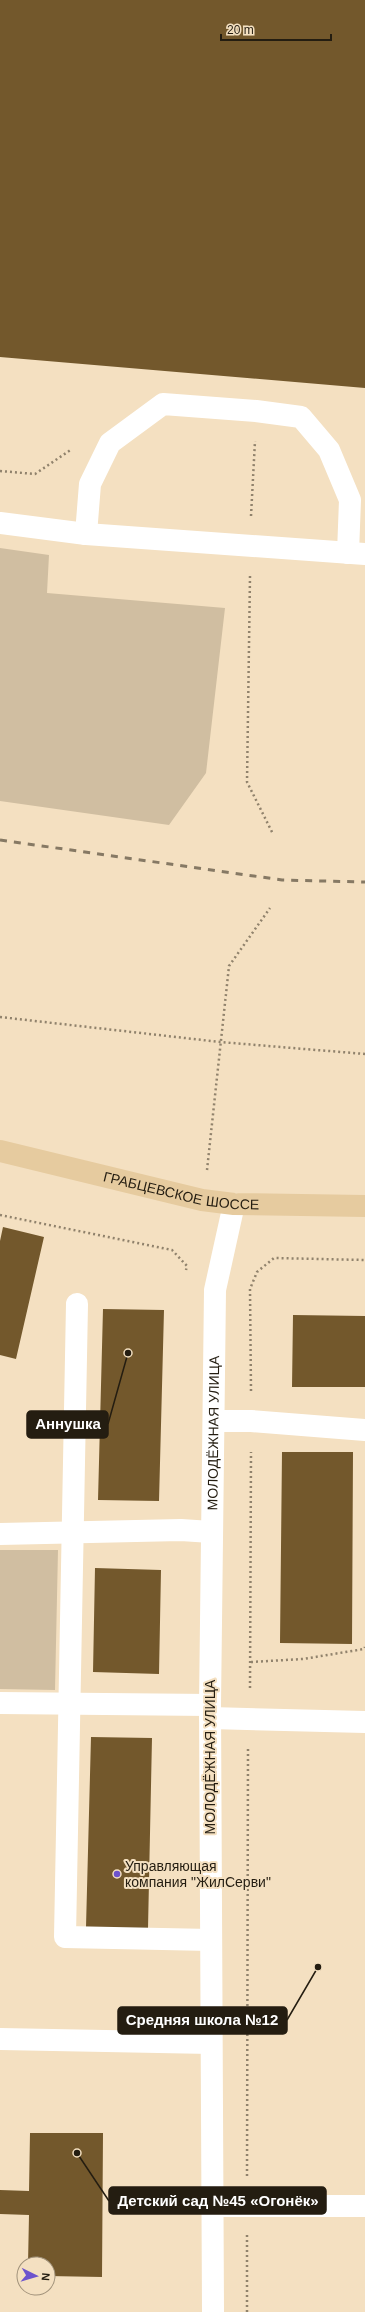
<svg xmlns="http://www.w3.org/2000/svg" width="365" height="2312" viewBox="0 0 365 2312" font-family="Helvetica,sans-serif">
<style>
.green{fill:#d0bea1}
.building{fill:#73582c}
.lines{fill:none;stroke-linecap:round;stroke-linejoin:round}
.path{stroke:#90826c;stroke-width:2.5;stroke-dasharray:2 3;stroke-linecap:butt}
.minor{stroke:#fff;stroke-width:22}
.major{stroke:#e6cb9f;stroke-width:22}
.rail{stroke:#867964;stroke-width:3;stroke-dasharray:7 7;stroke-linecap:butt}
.poi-dot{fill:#6d53cd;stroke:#f4e0c1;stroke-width:1.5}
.labels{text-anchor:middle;stroke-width:4;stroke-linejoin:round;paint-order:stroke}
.street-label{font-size:14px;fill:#241d11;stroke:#f4e0c1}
.poi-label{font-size:14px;fill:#241d11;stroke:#f4e0c1;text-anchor:start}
.leader{fill:none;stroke:#241d11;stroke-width:1.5}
.callout-dot{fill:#241d11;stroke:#f4e0c1;stroke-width:1.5}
.callout{fill:#241d11;stroke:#241d11;stroke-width:1.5}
.callout-label{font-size:15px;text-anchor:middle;font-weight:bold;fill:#fff}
</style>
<rect width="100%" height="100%" fill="#f4e0c1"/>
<path class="green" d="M0,548L49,555L47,593L225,608L206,773L169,825L0,801Z
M0,1550H58L55,1690L0,1689Z"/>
<path class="building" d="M0,0H365V388L0,357Z
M3,1227L44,1237L16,1359L0,1355V1241Z
M103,1309L164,1310L159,1501L98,1500Z
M293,1315L365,1316V1387H292Z
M282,1452H353L352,1644L280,1643Z
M95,1568L161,1570L159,1674L93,1672Z
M91,1737L152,1738L148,1929L86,1927Z
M30,2133H103L102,2277L48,2276V2264H28L29,2215L0,2214V2190L29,2191Z"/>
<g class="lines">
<path class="path" d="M0,471L35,474L72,449
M251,516L255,441
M250,576L247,782L273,834
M0,1017L220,1042L365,1054
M207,1170L229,966L270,908
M0,1215L172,1250L187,1266L186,1270
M251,1391L250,1289L257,1272L274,1258L365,1260
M251,1662L303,1659L364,1649L365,1647
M250,1688L251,1452
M247,2176L248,1749
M247,2312V2235"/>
<g class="minor">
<path d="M0,523L86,534L365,554"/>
<path d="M86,534L90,484L110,443L163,404L256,411L301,417L329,450L350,500L348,553"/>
<path d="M77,1304L65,1937L211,1940"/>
<path d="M214,1421H251L365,1430"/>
<path d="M0,1534L181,1530L211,1532"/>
<path d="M0,1703L210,1705"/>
<path d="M210,1718L365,1722"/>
<path d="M0,2039L211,2043"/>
<path d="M212,2206H365"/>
<path id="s1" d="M213,2312L210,1705L215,1290L234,1204"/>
</g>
<path class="major" id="s2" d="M0,1151L202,1200L234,1204L365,1206"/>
<path class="rail" d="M0,840L282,880L365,882"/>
</g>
<circle class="poi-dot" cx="117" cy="1874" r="4"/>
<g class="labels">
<g class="street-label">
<text dy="5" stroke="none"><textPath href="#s2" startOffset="186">ГРАБЦЕВСКОЕ ШОССЕ</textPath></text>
<text dy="5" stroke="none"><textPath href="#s1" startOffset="879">МОЛОДЁЖНАЯ УЛИЦА</textPath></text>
<text transform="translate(210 1757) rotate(-90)" y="5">МОЛОДЁЖНАЯ УЛИЦА</text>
</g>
<g class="poi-label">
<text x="125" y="1871">Управляющая<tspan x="125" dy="16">компания "ЖилСерви"</tspan></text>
</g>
</g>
<path class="leader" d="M128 1353L108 1424M318 1967L287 2020M77 2153L109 2201"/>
<g class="callout-dot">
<circle cx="128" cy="1353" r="4"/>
<circle cx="318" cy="1967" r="4"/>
<circle cx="77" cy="2153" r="4"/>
</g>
<g class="callout">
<rect x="27" y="1411" width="81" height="27" rx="4"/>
<rect x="118" y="2007" width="169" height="27" rx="4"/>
<rect x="109" y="2187" width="217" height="27" rx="4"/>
</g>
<g class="callout-label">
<text x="68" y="1429">Аннушка</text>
<text x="202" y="2025">Средняя школа №12</text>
<text x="218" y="2206">Детский сад №45 «Огонёк»</text>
</g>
<g transform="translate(36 2276) rotate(95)"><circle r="19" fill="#f4e0c1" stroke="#a1927b"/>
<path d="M0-3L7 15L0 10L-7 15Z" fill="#6d53cd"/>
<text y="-6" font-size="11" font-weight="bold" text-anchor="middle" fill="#241d11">N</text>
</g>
<path d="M221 34v6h110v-6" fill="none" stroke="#241d11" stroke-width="2"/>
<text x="227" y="34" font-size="12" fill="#241d11" stroke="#f4e0c1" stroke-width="3" paint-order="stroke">20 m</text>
</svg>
